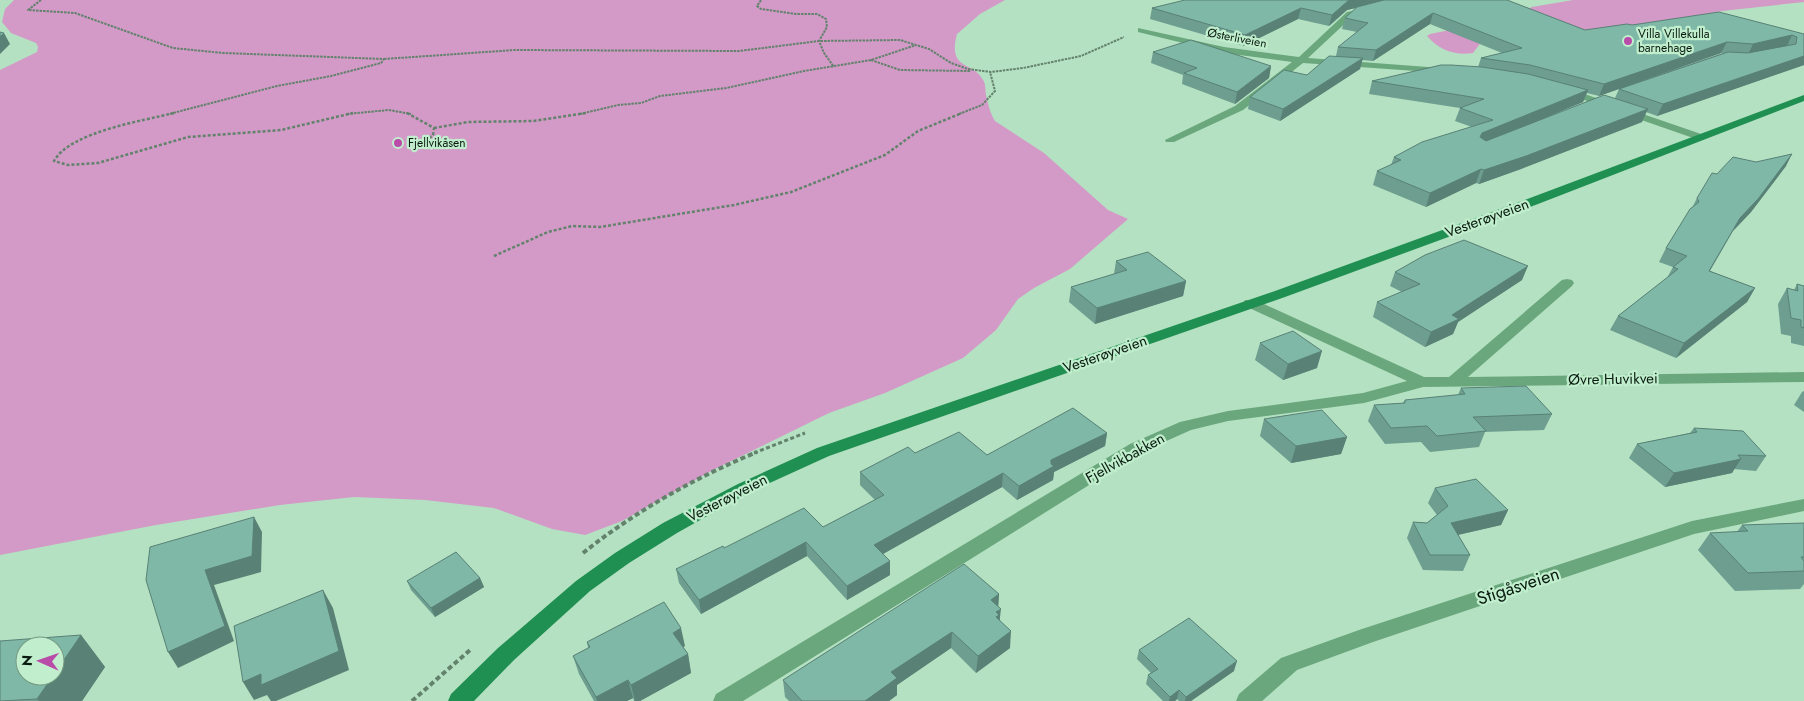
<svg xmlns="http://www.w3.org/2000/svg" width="1804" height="701" viewBox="0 0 1804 701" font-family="Jost,sans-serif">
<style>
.green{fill:#d39ac8}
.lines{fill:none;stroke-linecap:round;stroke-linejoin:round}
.path-far3{stroke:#63826c;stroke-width:2;stroke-dasharray:2.5 1;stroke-linecap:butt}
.path-far2{stroke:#63826c;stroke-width:2.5;stroke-dasharray:3 2;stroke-linecap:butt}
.path-far1{stroke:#63826c;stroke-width:3;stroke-dasharray:4 2.5;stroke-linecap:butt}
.path{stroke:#63826c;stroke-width:4;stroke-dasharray:5 3;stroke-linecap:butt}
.street{fill:#6aa77d;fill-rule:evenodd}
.secondary{fill:#208f52;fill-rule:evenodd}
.wall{fill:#6d9e90;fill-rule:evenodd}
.shaded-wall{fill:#598175}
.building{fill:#7fb8a7;stroke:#598175}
.poi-dot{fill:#b94ba9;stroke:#c1efce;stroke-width:2}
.labels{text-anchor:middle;stroke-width:4.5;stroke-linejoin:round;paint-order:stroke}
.far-poi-label{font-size:12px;fill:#091a0f;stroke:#c1efce;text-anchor:start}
.far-street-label{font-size:12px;fill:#091a0f;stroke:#c1efce}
.street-label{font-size:15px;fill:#091a0f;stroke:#c1efce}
.near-street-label{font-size:18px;fill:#091a0f;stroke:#c1efce}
</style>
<rect width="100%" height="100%" fill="#b4e1c1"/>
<path class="green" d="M14,0H1005L980,14L957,34C947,71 974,61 983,80C986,84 985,90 986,95C988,104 990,113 995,121L1044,153L1108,210L1128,219L1070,269L1034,288L1018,299L996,330L963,358L885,393L829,413L715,469L622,521L585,535L552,529L494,508L425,500L354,497L280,505L156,525L0,555V70L37,52L38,47L36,43L11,33L2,22L5,9Z
M1573,0H1804V2L1722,11L1621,30L1482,41L1473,53C1455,56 1439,50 1427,36L1430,34L1500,20L1532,7Z"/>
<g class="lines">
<path class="path-far3" d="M41,0L28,10L75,13L173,48L223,53L384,59L381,63L331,76L277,86L169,114
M761,0L757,6L761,9L796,14H817L826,19L827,27L819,41L824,53L834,67
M384,59L515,50L739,51L819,41L900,40L929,49L951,63L968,69L991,72L1023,68L1081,56L1124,37
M871,60L900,70L971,71
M347,114L389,110L411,114
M580,114L618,105L641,103L660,96L726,88L804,71L871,60L916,45
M959,114L982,105L995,91L990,72"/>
<path class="path-far2" d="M174,113C142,121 70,132 54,161L68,165L98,163L188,137L281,130L353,113
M407,113L434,128L433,135L414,151
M434,128L468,122L533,121L586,113
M494,256L548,232L572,226L600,227L734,205L791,192L885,155L918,131L962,113"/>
<path class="path-far1" d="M754,453L805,433"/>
<path class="path" d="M583,553C636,511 694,478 757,452
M412,701L470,650"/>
<path class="street" d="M1362,9H1365V13L1353,16L1308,58L1441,68L1444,69V73L1303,63L1243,110L1174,142H1166L1165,140L1235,106L1292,62L1224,53L1138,32V28L1224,47L1299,57L1347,12Z
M1567,88L1704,135L1705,137L1704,139H1696L1564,93V89Z
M1567,279L1572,280L1574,283L1572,286L1468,377L1804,372V382L1423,387L1364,403L1228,421L1191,430L1142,452L743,701H713L716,694L1130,444L1180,422L1228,411L1363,393L1407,381L1245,306L1243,303L1245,300H1255L1424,377H1449L1562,280Z
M1804,499V511L1694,534L1373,642L1297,670L1262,701H1236L1239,694L1281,658L1359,630L1692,521Z"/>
<path class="secondary" d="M1804,95V101L1538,204L1285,297L829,456L750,492L677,533L629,563L590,591L514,660L474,701H448L451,694L498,648L576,581L615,553L663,523L738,484L817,448L1275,291L1530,198Z"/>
</g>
<path class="wall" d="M1507,0L1585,30L1632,25L1804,34V65L1657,116L1646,112L1642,122L1521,169L1479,184L1476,183L1426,207L1373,185L1377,171L1391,165L1394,157L1472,127L1455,121L1460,108L1369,94L1372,81L1478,67L1481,58L1502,53L1430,24L1373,61L1362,60L1360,69L1280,121L1248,109L1250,97L1307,75L1336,56L1338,47L1357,32L1342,29L1345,18L1356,8L1347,10L1329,26L1298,19L1243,46L1150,19L1152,8ZM1721,53H1723L1622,88ZM1619,89L1615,98L1554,114L1583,102L1587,93L1599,96Z
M1153,52L1271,66L1269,78L1235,104L1182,84L1183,75L1151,63Z
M1756,162L1786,166L1751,212L1733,231L1710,271L1755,288L1747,302L1676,358L1610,330L1618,316L1667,278L1673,267L1659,262L1666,248L1692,208L1697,198L1717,174Z
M1116,261L1186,281L1183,296L1095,324L1069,302L1071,287L1114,274Z
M1395,272L1522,280L1458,322L1453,334L1425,347L1373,317L1377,302L1402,292L1390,286Z
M1797,284L1804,286V346L1791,343V336L1781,334L1778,304L1787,288L1794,290Z
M1260,343L1317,368L1283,380L1255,360Z
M1461,388L1552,414L1544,430L1485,432L1479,447L1430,452L1421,442L1385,444L1368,421L1374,405L1403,403L1405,400L1458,395Z
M1804,391V412L1794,405L1802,392Z
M1264,419L1347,437L1341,454L1291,463L1260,436Z
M1694,428L1766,456L1756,471L1734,469L1732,473L1665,487L1629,458L1637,444L1690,433Z
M1107,433L1105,446L1054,472L1053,480L1017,500L1002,487L883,554L890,575L847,600L807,556L701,614L679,583L676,569L724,548L823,527L875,500L860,485V472L915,453L987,455Z
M1435,488L1508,510L1501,525L1458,535L1470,555L1463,571L1423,570L1407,538L1413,522L1427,523L1437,515L1428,503Z
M1804,523V584L1800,589L1735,591L1698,550L1710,533L1737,532L1742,525Z
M480,578L484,587L435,617L411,590L407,581Z
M999,594L998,606L1000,620L1010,648L976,673L951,648L897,685V695L889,701H789L785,697L783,680Z
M81,635L105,667L82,701H0Z
M587,642L685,646L683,647L688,654L691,673L640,701H634L633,698L627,701H594L579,674L573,656L588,648Z
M1139,650L1234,671L1191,701H1179L1177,699L1175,701H1163L1146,684L1148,675L1151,673L1137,659Z"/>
<path class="shaded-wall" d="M1349,0H1389L1347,10L1329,26L1332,15Z
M1301,8L1298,19L1243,46L1245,35Z
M1433,13L1430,24L1373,61L1376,50Z
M4,33L10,44L0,54V37Z
M1792,35L1787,46L1748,55L1753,44Z
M1727,42L1721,53L1599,96L1604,84Z
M1804,56V65L1657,116L1663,104Z
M1363,58L1360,69L1280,121L1283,109Z
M1271,66L1269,78L1235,104L1237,92Z
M1588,90L1583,102L1477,146L1482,133Z
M1648,109L1642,122L1521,169L1479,184L1484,170Z
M1792,154L1786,166L1751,212L1733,231L1740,218Z
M1481,169L1476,183L1426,207L1430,193Z
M1528,266L1522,280L1458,322L1453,334L1425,347L1431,332L1452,315Z
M1186,281L1183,296L1095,324L1097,308Z
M1755,288L1747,302L1676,358L1684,343Z
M1322,351L1317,368L1283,380L1288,364Z
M1107,433L1105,446L1054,472L1053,480L1017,500L1019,486L1051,460Z
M1347,437L1341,454L1291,463L1296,446Z
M1741,459L1732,473L1665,487L1674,473Z
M1003,473L1002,487L874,559V545Z
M1508,510L1501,525L1444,538L1451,523Z
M254,517L262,532L261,572L214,585L234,641L178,668L168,652L205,570Z
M806,542L807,556L701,614L699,600Z
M890,561V575L847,600V586Z
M480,578L484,587L435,617L431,608Z
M323,590L333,608L349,670L276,701H271L267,695L254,700L243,682Z
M999,594L998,611L1001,609L999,625L991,600Z
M681,628L685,646L676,651L673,633Z
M1011,631L1010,648L976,673L978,656Z
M952,632L951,648L897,685V695L889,701H865L891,672Z
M81,635L105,667L82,701H39L37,699L53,676H55V673Z
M688,654L691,673L640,701H635L631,685Z
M1237,661L1234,671L1191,701H1185L1186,697Z
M628,680L633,698L627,701H597L596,697Z
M1179,690L1177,699L1175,701H1169L1170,697Z"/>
<path class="building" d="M1185,0H1349L1332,15L1301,8L1245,35L1152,8Z
M1384,0H1507L1585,30L1627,24L1632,25L1719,12L1804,34V56L1663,104L1619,89L1728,52L1748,53L1796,44L1797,37L1792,35L1753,44L1727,42L1604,84L1530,65L1481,58L1522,48L1433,13L1376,50L1338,47L1368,23L1345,18L1357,7Z
M0,32L4,33L0,37Z
M1191,40L1271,66L1237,92L1184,73L1197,68L1153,52Z
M1329,56L1363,58L1283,109L1250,97L1284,70L1307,75Z
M1441,65H1451L1482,67L1528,74L1588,90L1482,133L1480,137L1486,141L1604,95L1648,109L1526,156L1484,170L1481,169L1430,193L1377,171L1401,160L1394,157L1422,142L1493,120L1460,108L1484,99L1372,81Z
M1792,154L1758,199L1740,218L1709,271L1755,288L1684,343L1618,316L1678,269L1673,267L1687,256L1666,248L1690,209L1699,202L1697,198L1712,173L1717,174L1733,157L1756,162Z
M1464,240L1528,266L1452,315L1459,319L1431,332L1377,302L1420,284L1395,272L1425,255Z
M1148,252L1186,281L1097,308L1071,287L1127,270L1116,261Z
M1797,284L1804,286V328L1801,327V320L1791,318L1787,288L1798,291Z
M1293,331L1322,351L1288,364L1260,343Z
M1526,386L1552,414L1473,417L1486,431L1437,436L1427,426L1391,428L1374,405L1405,403V400L1465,394L1461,388Z
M1073,408L1107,433L1051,460V464L1054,466L1019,486L1003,473L874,545L890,561L847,586L806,542L699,600L676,569L723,546L724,548L804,508L823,527L884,495L860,472L908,447L915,453L959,432L987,455Z
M1322,410L1347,437L1296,446L1264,419Z
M1694,428L1743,431L1766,456L1738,455L1741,459L1674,473L1637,444L1697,432Z
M1476,479L1508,510L1451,523L1470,555H1430L1413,522L1427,523L1448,506L1435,488Z
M254,517L252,556L205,570L225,626L168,652L146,580L150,547Z
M1804,523V557H1801L1804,561V571L1748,573L1710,533L1748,531L1742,525Z
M456,552L480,578L431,608L407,581Z
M964,564L999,594L991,600L1001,609L996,612L999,615L996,617L1011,631L978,656L952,632L891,672L897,678L865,701H802L783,680Z
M323,590L339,651L261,685V674L243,682L234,626Z
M664,602L681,628L673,633L688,654L631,685L628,680L596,697L573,656L590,647L587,642Z
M1189,618L1237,661L1186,697L1179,690L1170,697L1148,675L1158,669L1139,650Z
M81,635L55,673V646H25V676H53L37,699L0,701V641Z"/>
<g class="poi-dot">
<circle cx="1628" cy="41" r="5"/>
<circle cx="398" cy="143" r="5"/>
</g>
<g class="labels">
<g class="far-poi-label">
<text x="1638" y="38">Villa Villekulla<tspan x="1638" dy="14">barnehage</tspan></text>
<text x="408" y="147">Fjellvikåsen</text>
</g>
<g class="far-street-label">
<text transform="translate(1237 38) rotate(11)" y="4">Østerliveien</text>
</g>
<g class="street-label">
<text transform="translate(1487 218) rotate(-20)" y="5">Vesterøyveien</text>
<text transform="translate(1105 354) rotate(-19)" y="5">Vesterøyveien</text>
<text transform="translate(1613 379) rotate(-1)" y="5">Øvre Huvikvei</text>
<text transform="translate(1125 458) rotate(-29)" y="5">Fjellvikbakken</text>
<text transform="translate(727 498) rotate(-27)" y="5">Vesterøyveien</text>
</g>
<g class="near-street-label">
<text transform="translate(1518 586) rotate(-18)" y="6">Stigåsveien</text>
</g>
</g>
<g transform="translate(40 661) rotate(272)"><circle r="24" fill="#c1efce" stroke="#779a82"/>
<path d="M0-4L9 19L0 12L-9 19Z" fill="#b94ba9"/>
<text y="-8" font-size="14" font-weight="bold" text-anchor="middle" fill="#091a0f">N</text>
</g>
</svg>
